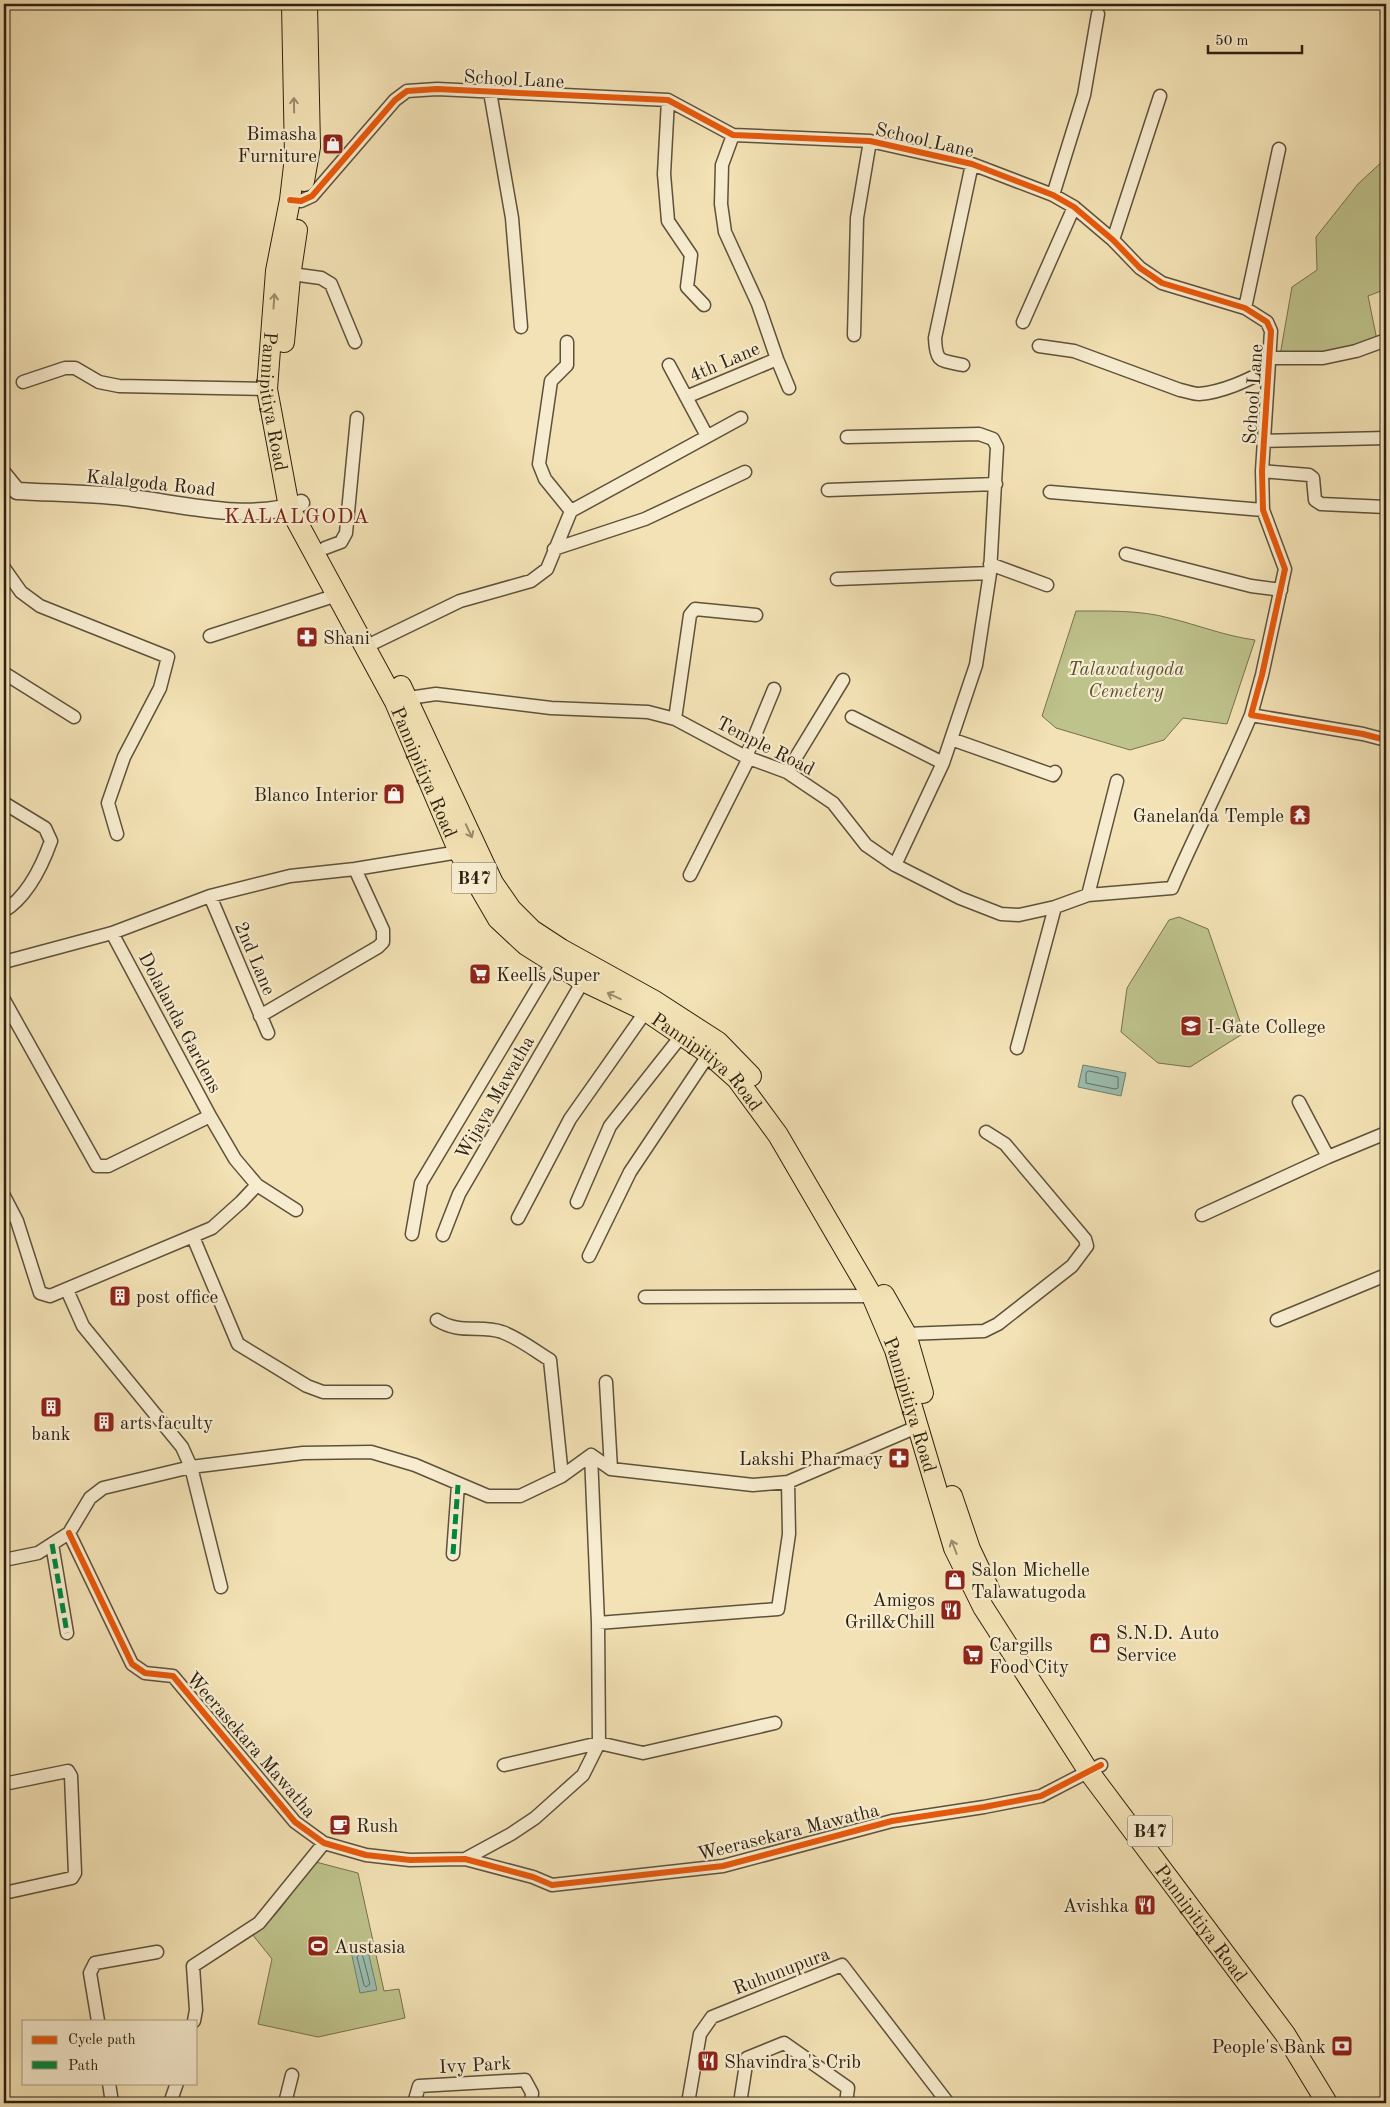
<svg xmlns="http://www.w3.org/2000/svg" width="1390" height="2107" viewBox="0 0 1390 2107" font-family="'Old Standard TT',serif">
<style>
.green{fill:#bec28b;stroke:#76724e}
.water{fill:#9bbdaf;stroke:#6f7f70}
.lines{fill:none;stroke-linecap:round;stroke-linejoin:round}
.shore{stroke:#646f60;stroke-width:1}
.minor-casing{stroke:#5e513b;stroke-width:15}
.tertiary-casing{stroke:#5e513b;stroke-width:19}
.primary-casing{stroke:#2d2112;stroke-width:22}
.minor{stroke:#f7eccf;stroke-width:12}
.tertiary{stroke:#f7eccf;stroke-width:16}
.primary{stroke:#f3e2b5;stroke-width:20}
.quiet{stroke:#00873e;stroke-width:5;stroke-dasharray:10 5;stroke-linecap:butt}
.cycleway-casing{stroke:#f7eccf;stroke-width:9}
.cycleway{stroke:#e8590c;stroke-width:6}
.oneway{stroke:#9a8b6c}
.labels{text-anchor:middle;stroke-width:4.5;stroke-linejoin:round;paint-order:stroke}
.shield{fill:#f7eccf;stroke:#6a5e4b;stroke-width:1}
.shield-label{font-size:18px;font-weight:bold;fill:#2d2112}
.street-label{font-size:19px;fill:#2d2112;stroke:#f7eccf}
.poi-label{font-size:19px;fill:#2d2112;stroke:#f7eccf;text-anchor:start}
.park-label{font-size:19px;font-style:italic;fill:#585136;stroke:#f7eccf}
.quarter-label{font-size:21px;letter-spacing:1px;fill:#7a1f14;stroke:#f7eccf}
</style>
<rect width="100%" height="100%" fill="#f3e2b5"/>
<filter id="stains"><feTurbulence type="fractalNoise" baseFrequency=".004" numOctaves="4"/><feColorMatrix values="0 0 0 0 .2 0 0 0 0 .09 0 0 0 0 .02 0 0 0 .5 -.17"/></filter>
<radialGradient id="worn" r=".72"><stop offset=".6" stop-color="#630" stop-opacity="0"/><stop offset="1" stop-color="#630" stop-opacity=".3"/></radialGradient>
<path class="green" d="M1386,158V289L1368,296L1378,345C1347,354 1311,369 1279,361L1292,287L1317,270L1316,237L1358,184Z
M1076,611C1105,611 1141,610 1169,618C1198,625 1225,636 1255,640L1227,724L1183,718L1164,740L1130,750L1056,728L1042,716Z
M1179,917L1208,929L1244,1033L1190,1067L1158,1063L1121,1032L1127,988L1169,920Z
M312,1861L358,1873L384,1991L399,1989L405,2018L318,2037L258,2024L272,1959L252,1934C276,1922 298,1884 312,1861Z"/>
<path class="water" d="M1083,1065L1126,1073L1121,1096L1078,1087Z
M367,1947L377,1990L360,1993L351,1951Z"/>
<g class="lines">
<path class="shore" d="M1089,1071L1118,1077V1088L1115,1089L1086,1083V1073Z
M362,1953L370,1984L366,1987L364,1985L357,1957Z"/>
<g class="minor-casing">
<path id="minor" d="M490,92L512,218L521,327
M668,100L664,174L668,221L691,255L687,287L704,305
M733,135L722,165L721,204L725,232L758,304L777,359L789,388
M1053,195L1084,95L1098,14
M290,200L301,201L312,196L395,100L407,91L437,89L668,100L733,135L870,141L972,164L1053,195L1074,207L1113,240L1140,268L1162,283L1245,308L1267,322L1271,331L1262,471L1263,510L1285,569L1262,675L1251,715L1363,734L1386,740
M1113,240L1160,96
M290,277L299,275L321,278L331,284L355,342
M1245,308L1279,149
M1023,322L1074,207
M854,335L857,218L870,141
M567,342V365L551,381L539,464L545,479L571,511
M1039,346L1074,351L1180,390C1186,391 1193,394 1199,394C1223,392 1246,381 1267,370
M1269,358H1323L1356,351L1386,340
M669,365L707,436
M963,365C940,360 936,363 935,338L972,164
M23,382L65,368H75L99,382L119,386L267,389
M686,397L777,359
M847,437L979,434L993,439L997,447L990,573L976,665L943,763L895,865
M1264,441L1386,438
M1262,471L1309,475L1313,478L1315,500L1321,504L1386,507
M828,490L996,484
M1050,492L1263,510
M571,511L741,418
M325,548L341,542L346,533L357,418
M554,549L645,519L745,472
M1126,554L1251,586L1281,590
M990,564L1047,585
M4,568L21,592L40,606L168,657L160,688L124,757L108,803L117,834
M837,579L990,573
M210,636L337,595
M365,647L460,601L531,581L547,569L571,511
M4,673L74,717
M402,699L436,694L551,708L648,712L675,719L746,757L787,772L833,803L866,845L895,865L960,898L1001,914L1019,915L1055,907L1088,895L1172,888C1197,830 1227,773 1251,715
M852,717L943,763
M675,719L690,615L695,609L756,615
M951,739L1053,775L1055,772
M746,757L774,689
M787,772L843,680
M4,803L45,828L51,841C42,866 28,896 4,911
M690,875L749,758
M1088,895L1117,781
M210,896L268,1033
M4,962L112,933L210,896L290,876L355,869L459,852
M4,1000L97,1166H108L210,1116L112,933
M260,1016L378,947L383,942V930L355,869
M1017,1048L1055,907
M1299,1102L1328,1157
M210,1116L235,1159L257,1185L296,1210
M4,1196L17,1221L40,1293L50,1296L212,1228L241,1202L257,1185
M577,1202L610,1126L682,1035
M1202,1215L1328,1157L1386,1133
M518,1218L570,1119L646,1011
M412,1234L421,1183L553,962
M443,1235L459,1194L583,981
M193,1237L238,1344L307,1386L323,1392H386
M589,1256L630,1172L709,1054
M67,1290L83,1326L182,1447L191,1467L221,1587
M645,1297L872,1296
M437,1320C461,1335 481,1324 502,1332C519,1338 535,1351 550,1360L562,1476
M1277,1320L1386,1275
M906,1334L984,1331L998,1324L1072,1266L1087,1246L1085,1239L1005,1144L986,1132
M606,1382L611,1469
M69,1533L132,1664L145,1673L173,1676L295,1822L324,1843L366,1855L410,1860L465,1859L533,1877L552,1885L723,1866L892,1821L984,1807L1041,1796L1101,1765
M52,1544L67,1633
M453,1554L458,1485
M4,1560L38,1553L69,1533L90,1498L103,1488L191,1467L303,1453L371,1452L415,1465L488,1496H520L562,1476L591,1455L611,1469L753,1485L788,1482L919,1426
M598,1623L778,1609L789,1534L788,1482
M504,1765L599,1743L643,1753L775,1723
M4,1784L68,1771L71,1776L75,1873L72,1878L4,1893
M465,1859L511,1834L535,1818L583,1775L599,1743L598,1623L591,1455
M98,2021L90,1973L95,1963L157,1952
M194,2021L196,2010L193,1966L259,1923L324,1843
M109,2083L112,2103
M170,2103L177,2083
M285,2103L292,2075
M414,2103L419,2086L525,2080L532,2093L531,2103
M688,2103L700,2034L712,2017L842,1965L948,2103
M740,2103L747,2058L784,2043L848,2088L846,2103"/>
</g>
<g class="tertiary-casing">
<path id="tertiary" d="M4,475L17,491C52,493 88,493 124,497C178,503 249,523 301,503"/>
</g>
<g class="primary-casing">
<g id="primary">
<path id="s1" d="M292,4L295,157L290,200L276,271L267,389L289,507L395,702L459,852L498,919L526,945L583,981L646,1011L709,1054L737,1079L778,1135L872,1296L895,1350L954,1548L983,1607L1089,1772L1285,2034L1327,2103"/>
<path d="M304,181L310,147L307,4"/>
<path d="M284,342L290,277L297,230"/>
<path d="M401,686L493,883L511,909L532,930L561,949L653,1000L718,1042L751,1076"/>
<path d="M884,1295L906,1334L923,1393"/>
<path d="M952,1496L970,1549L989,1589"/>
</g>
</g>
<use href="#minor" class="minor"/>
<use href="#tertiary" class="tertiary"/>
<use href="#primary" class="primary"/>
<path class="quiet" d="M52,1544L67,1633
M453,1554L458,1485"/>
<g class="cycleway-casing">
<path id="cycleway" d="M290,200L301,201L312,196L395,100L407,91L437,89L668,100L733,135L870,141L972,164L1053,195L1074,207L1113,240L1140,268L1162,283L1245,308L1267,322L1271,331L1262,471L1263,510L1285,569L1262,675L1251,715L1363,734L1386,740
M69,1533L132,1664L145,1673L173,1676L295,1822L324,1843L366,1855L410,1860L465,1859L533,1877L552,1885L723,1866L892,1821L984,1807L1041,1796L1101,1765"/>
</g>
<use href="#cycleway" class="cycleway"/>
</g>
<defs><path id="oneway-shaft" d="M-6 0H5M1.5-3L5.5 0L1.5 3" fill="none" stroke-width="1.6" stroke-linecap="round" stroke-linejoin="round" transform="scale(1.25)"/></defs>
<g class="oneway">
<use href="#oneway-shaft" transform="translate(294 105) rotate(-91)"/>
<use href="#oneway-shaft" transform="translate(274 301) rotate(-86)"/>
<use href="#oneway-shaft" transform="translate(469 831) rotate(65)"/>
<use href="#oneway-shaft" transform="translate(614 996) rotate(-155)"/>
<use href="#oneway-shaft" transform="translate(954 1547) rotate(-111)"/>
</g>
<defs>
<g id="shop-square" transform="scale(1.125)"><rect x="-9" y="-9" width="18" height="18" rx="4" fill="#8f2418" stroke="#f7eccf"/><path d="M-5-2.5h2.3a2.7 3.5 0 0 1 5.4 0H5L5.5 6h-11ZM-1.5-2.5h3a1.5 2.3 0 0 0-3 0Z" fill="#fff"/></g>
<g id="pharmacy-square" transform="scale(1.125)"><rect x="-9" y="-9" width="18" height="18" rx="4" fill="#8f2418" stroke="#f7eccf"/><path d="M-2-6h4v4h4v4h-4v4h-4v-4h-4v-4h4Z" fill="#fff"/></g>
<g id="temple-square" transform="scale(1.125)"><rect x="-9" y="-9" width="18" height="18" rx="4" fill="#8f2418" stroke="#f7eccf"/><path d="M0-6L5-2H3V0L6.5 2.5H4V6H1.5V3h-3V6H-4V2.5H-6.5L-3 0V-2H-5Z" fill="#fff"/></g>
<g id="supermarket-square" transform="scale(1.125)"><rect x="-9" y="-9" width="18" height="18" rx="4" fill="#8f2418" stroke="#f7eccf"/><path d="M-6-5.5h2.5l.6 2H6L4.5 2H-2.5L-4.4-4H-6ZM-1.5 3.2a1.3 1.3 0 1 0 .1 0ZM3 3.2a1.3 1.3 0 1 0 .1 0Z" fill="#fff"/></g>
<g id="school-square" transform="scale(1.125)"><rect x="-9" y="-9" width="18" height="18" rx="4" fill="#8f2418" stroke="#f7eccf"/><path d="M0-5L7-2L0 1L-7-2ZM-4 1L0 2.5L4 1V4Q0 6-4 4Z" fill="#fff"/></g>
<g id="building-square" transform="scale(1.125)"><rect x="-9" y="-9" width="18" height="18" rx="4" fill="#8f2418" stroke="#f7eccf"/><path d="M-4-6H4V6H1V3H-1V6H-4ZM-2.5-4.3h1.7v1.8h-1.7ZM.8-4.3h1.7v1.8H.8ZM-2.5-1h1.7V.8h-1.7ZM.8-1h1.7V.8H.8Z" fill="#fff"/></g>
<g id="restaurant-square" transform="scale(1.125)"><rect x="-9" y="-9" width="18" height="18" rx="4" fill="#8f2418" stroke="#f7eccf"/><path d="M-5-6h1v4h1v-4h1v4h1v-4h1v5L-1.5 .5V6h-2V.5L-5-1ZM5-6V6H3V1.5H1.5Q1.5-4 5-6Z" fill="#fff"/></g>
<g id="cafe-square" transform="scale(1.125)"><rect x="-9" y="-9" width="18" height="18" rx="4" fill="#8f2418" stroke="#f7eccf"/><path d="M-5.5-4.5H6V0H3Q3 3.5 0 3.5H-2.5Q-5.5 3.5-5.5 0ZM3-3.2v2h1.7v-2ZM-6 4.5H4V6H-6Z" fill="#fff"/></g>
<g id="stadium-square" transform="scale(1.125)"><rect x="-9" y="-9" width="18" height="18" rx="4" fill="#8f2418" stroke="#f7eccf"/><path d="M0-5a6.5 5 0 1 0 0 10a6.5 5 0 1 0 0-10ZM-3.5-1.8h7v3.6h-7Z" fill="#fff"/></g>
<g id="bank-square" transform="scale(1.125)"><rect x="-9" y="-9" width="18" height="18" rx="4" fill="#8f2418" stroke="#f7eccf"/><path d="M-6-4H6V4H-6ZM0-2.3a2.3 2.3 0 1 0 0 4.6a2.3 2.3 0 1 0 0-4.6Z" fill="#fff"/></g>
</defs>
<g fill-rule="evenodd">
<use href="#shop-square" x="333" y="144"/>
<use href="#pharmacy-square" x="307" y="637"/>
<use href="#shop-square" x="394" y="794"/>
<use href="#temple-square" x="1300" y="815"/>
<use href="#supermarket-square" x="480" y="974"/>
<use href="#school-square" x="1191" y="1026"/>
<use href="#building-square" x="120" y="1296"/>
<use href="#building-square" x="51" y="1407"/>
<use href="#building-square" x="104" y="1422"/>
<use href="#pharmacy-square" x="899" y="1458"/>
<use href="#shop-square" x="955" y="1580"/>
<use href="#restaurant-square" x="951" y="1610"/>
<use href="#shop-square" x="1100" y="1643"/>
<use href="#supermarket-square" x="973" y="1655"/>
<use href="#cafe-square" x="340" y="1825"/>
<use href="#restaurant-square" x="1145" y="1905"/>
<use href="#stadium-square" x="318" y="1946"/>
<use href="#bank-square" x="1342" y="2046"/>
<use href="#restaurant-square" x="708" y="2061"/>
</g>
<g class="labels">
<g class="shield">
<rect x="451.5" y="862.5" width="45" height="31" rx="4"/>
<rect x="1127.5" y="1815.5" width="45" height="31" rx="4"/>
</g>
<g class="shield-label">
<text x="474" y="884">B47</text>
<text x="1150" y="1837">B47</text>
</g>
<g class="street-label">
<text transform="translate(514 78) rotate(3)" y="7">School Lane</text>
<text transform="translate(925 139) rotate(13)" y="7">School Lane</text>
<text transform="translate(724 361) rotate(-23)" y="7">4th Lane</text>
<text transform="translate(1252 394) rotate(-86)" y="7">School Lane</text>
<text dy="7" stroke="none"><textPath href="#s1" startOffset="400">Pannipitiya Road</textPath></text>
<text transform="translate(151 482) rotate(6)" y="7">Kalalgoda Road</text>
<text transform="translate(766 745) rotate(27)" y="7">Temple Road</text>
<text dy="7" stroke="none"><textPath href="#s1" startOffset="805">Pannipitiya Road</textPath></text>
<text transform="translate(256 958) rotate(67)" y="7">2nd Lane</text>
<text transform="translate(181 1022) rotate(62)" y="7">Dolalanda Gardens</text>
<text dy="7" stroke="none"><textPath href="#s1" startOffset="1225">Pannipitiya Road</textPath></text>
<text transform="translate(494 1097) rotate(-60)" y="7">Wijaya Mawatha</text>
<text dy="7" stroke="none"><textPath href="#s1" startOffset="1630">Pannipitiya Road</textPath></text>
<text transform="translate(252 1744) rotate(49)" y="7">Weerasekara Mawatha</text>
<text transform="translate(788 1831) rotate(-14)" y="7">Weerasekara Mawatha</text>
<text dy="7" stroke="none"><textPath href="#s1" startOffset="2230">Pannipitiya Road</textPath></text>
<text transform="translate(781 1970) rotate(-21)" y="7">Ruhunupura</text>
<text transform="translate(475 2064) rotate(-3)" y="7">Ivy Park</text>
</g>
<g class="poi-label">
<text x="317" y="140" text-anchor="end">Bimasha<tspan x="317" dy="22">Furniture</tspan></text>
<text x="323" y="644">Shani</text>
<text x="378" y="801" text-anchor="end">Blanco Interior</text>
<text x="1284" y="822" text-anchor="end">Ganelanda Temple</text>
<text x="496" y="981">Keells Super</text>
<text x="1207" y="1033">I-Gate College</text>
<text x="136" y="1303">post office</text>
<text x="120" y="1429">arts faculty</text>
<text x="51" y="1440" text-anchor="middle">bank</text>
<text x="883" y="1465" text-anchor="end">Lakshi Pharmacy</text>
<text x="971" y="1576">Salon Michelle<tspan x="971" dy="22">Talawatugoda</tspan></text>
<text x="935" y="1606" text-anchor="end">Amigos<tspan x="935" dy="22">Grill&amp;Chill</tspan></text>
<text x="1116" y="1639">S.N.D. Auto<tspan x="1116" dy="22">Service</tspan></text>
<text x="989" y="1651">Cargills<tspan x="989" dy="22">Food City</tspan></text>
<text x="356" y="1832">Rush</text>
<text x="1129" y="1912" text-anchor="end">Avishka</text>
<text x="334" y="1953">Austasia</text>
<text x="1326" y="2053" text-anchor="end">People's Bank</text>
<text x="724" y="2068">Shavindra's Crib</text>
</g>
<g class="park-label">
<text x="1126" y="675">Talawatugoda<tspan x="1126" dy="22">Cemetery</tspan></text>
</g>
<g class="quarter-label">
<text x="297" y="523">KALALGODA</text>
</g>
</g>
<rect width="1390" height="2107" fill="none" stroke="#f3e2b5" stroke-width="20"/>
<rect x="5" y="5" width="1380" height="2097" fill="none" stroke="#2d2112" stroke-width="2.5"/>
<rect x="10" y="10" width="1370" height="2087" fill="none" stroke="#2d2112"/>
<rect x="22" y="2020" width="175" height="65" fill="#f7eccf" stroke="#a69b83"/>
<rect x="32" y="2036" width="25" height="8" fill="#e8590c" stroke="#a69b83"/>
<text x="68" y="2044" font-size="15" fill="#2d2112">Cycle path</text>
<rect x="32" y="2061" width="25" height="8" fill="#00873e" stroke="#a69b83"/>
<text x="68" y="2070" font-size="15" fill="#2d2112">Path</text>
<path d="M1208 45v8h94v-8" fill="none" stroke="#2d2112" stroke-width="2.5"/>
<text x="1215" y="45" font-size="15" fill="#2d2112" stroke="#f7eccf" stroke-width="4" paint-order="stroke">50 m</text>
<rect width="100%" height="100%" filter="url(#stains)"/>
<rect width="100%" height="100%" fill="url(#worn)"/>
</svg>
